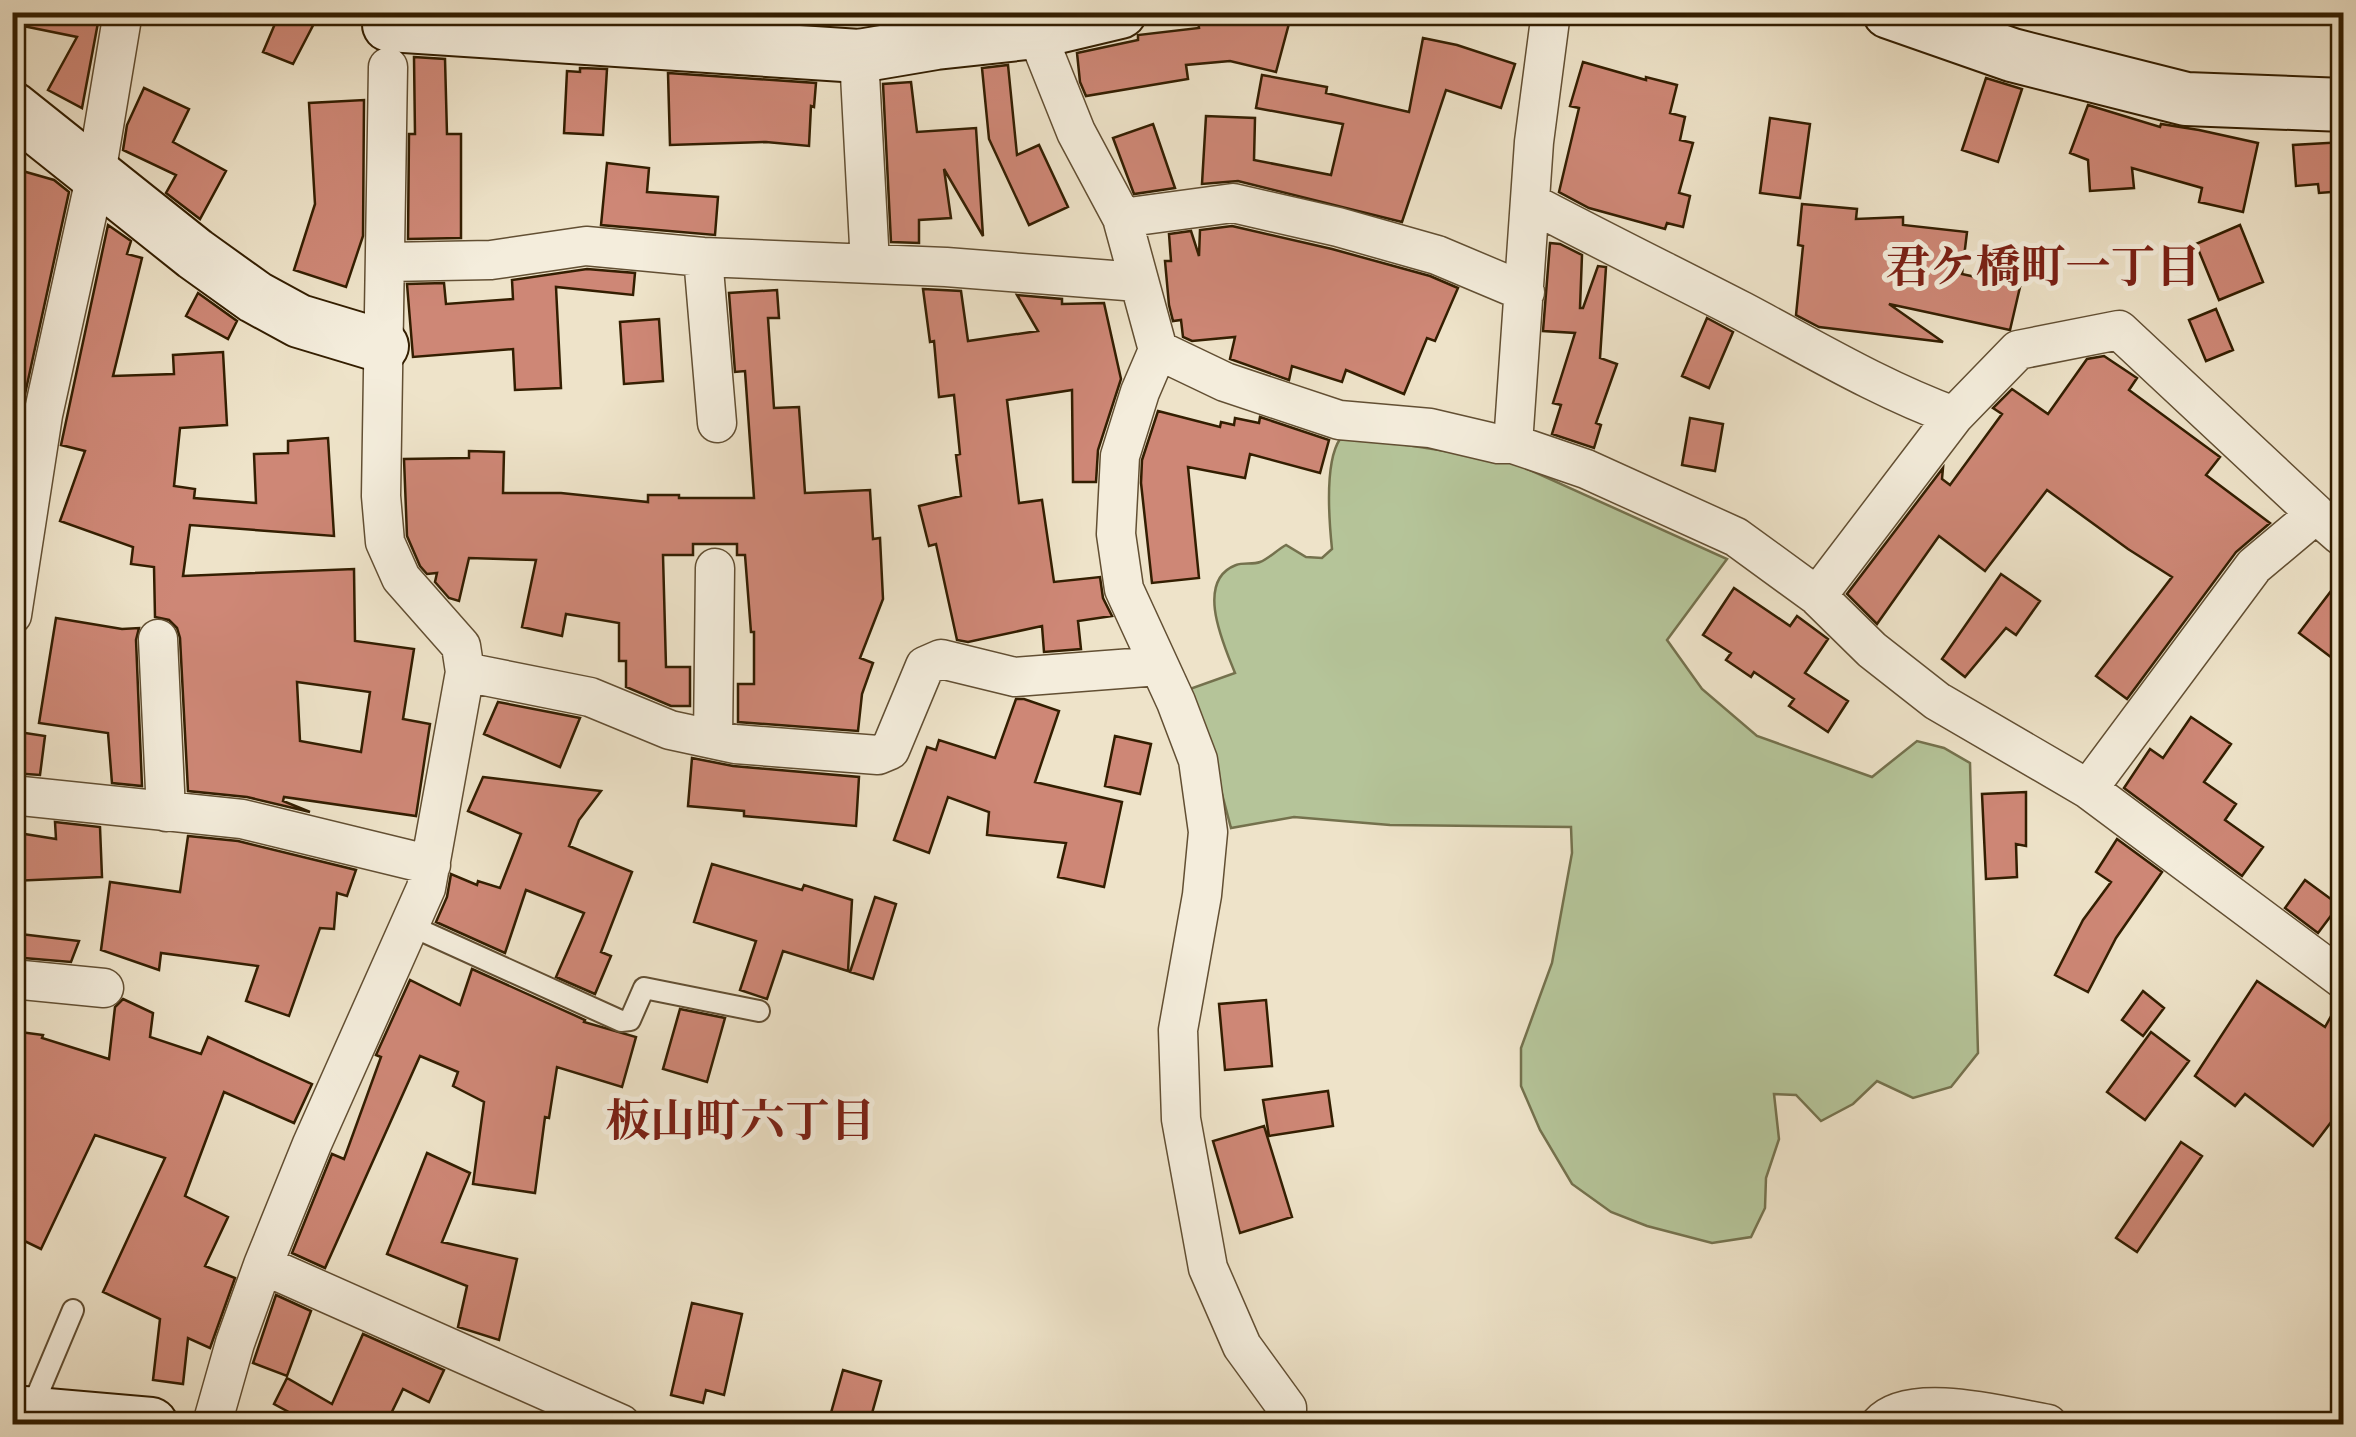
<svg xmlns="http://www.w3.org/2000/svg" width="2356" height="1437" viewBox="0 0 2356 1437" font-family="'Sorts Mill Goudy','Noto Serif JP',serif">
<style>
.green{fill:#b5c499;stroke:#74714d;stroke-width:2.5}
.building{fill:#ce8776;stroke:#331e01;stroke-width:2.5;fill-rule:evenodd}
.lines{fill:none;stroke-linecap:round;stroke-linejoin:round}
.lane-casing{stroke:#624f33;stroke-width:24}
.street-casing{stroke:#624f33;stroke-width:41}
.secondary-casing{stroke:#331e01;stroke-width:56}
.lane{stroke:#f4eddc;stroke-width:20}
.street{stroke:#f4eddc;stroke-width:38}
.secondary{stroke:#f4eddc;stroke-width:52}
.labels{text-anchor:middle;stroke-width:10;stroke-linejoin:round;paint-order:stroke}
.neighbourhood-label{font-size:45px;font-weight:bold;fill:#7a1f14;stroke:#f4eddc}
</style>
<rect width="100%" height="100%" fill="#eee3c9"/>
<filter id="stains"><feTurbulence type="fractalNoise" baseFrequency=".002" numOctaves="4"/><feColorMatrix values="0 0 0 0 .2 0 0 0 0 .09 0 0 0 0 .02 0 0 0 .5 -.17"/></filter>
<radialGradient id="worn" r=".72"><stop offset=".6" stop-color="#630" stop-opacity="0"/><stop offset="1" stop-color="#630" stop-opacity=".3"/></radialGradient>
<path class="green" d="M1340,439L1381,441L1510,461L1727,559L1667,640L1702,689L1757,736L1872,777L1917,741L1944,748L1970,763L1978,1053L1951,1087L1913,1098L1877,1081L1853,1104L1821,1121L1796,1095L1774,1094L1779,1139L1766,1178L1765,1208L1751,1237L1712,1243L1647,1226L1611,1212L1572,1184L1540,1130L1521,1086V1048L1552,963L1572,853L1571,827L1390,825L1294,817L1231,828L1213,760L1187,690L1235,673C1224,645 1194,581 1236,565C1243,562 1253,565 1260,562C1268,559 1277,550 1286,545L1306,557L1322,558L1332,549C1329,520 1324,463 1340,439Z"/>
<path class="building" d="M19,12H100L82,108L48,90L77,37L18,25Z
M280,12H320L293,64L263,52Z
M1253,12L1291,16L1276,72L1230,61L1186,65L1188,79L1086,96L1080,82L1077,53L1138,40V35L1199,28L1198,20L1252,15Z
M1423,38L1457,45L1515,64L1501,108L1446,90L1402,222L1238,181L1202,184L1206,116L1255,118L1254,160L1331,175L1343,124L1256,108L1262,75L1327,87L1326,93L1409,112Z
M414,57L445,59L447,134H461V238L408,239L409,134H415Z
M1583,62L1646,80V77L1677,85L1670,113L1685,117L1680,140L1693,143L1679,193L1690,196L1683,227L1667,223L1665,229L1589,208L1559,192L1579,108L1570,106Z
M1008,65L1017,155L1039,145L1068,207L1029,225L989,139L982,68Z
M580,68L607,69L603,135L564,133L567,71L580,72Z
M668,73L816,83L814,107L811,106L809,146L766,142L670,145Z
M1986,78L2022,89L1998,162L1962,150Z
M911,82L917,132L976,128L983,236L944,169L951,218L919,220V243L891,242L883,84Z
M144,88L189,109L173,142L226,171L200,219L166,193L176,175L123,150L127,125Z
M364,100L363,236L346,287L294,270L315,204L309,103Z
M2088,105L2160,127L2161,124L2199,130L2258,143L2243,212L2199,202L2202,188L2132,168L2134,188L2090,191L2088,160L2070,153Z
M1770,118L1810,124L1800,198L1760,193Z
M1153,124L1175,188L1134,194L1113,138Z
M2344,142V191L2319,193L2318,184L2296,186L2293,145Z
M607,163L649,168L647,192L718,197L715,235L601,225Z
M12,168L54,180L69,192L25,394L12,391Z
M1802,204L1857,209L1856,219L1903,217V225L1967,232L1962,274L2020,287L2010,330L1889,304L1943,342L1819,327L1796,315L1803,246L1798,245Z
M108,225L131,241L127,254L142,258L113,376L174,374L173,355L223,352L227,425L180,428L174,486L195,489L194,498L256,503L254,454L288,453V441L328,438L334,536L190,525L183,576L354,569L355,641L414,649L403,719L430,724L416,816L284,797L283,801L310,812L247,797L188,791L180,638L177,628L169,620L155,617L154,567L131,564L133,547L60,521L85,451L61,445ZM297,682L370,692L361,752L300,741Z
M2240,225L2263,282L2219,300L2196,244Z
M1232,226L1332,249L1430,276L1458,288L1435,341L1427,338L1404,394L1346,370L1342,382L1292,366L1289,380L1230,359L1235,337L1192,341L1183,337L1181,320L1173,321L1169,305L1165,261H1171L1169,234L1191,231L1199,256L1200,230Z
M1550,243L1560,244L1582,255L1580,308H1583L1598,266L1606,267L1600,358L1617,364L1596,423L1601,425L1594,448L1552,434L1561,405L1553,403L1575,333L1543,331Z
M587,269L635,273L633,295L556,287L561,388L515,390L513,349L413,357L407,284L444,283L446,304L513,299L512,280Z
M923,289L961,291L968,341L1038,331L1017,295L1062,299V304L1104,303L1121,379L1098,450L1096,482H1073L1072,390L1007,400L1019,503L1042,500L1054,582L1100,577L1103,598L1112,616L1078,621L1081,649L1044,652L1042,626L968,642L957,640L936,544L929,546L919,506L961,496L956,455L960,454L954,395L939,397L934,341L930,342Z
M777,290L779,318H768L774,408L799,407L805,493L870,490L873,539L880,538L883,599L860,658L873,663L862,694L858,731L738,722V684H754V632H751L745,555H737V544H693V555H663L666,667H690V706H671L626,687V661H619V623L566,614L562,636L522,627L536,560L469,558L459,601L449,598L435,582L437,573L427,574L420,566L407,536L404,459L469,458V451L504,452L503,493H561L648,502V495H679V498H754L745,371L735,372L729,293Z
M198,293L237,321L228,339L186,316Z
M2216,309L2233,350L2206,361L2189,320Z
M1707,318L1733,332L1709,388L1682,376Z
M659,319L663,381L624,384L620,322Z
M2104,356L2137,378L2129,390L2220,457L2206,475L2270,523L2236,552L2127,699L2096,676L2172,577L2128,549L2047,490L1985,571L1939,536L1877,624L1847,594L1943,468L1942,479L1950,485L2002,414L1993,408L2012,389L2048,414L2087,359Z
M1158,411L1220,427L1221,422L1234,425L1235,418L1259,423L1260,417L1329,440L1320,473L1250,454L1245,478L1188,467L1199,578L1152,583L1141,483L1142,460Z
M1690,418L1723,424L1715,471L1682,465Z
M2001,574L2040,601L2016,635L2006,628L1965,677L1942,659Z
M2344,574V667L2299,633Z
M1734,588L1790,626L1797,616L1828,639L1805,673L1848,701L1828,732L1789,706L1794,699L1754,672L1751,677L1726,660L1731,653L1703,635Z
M56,618L122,629L139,628L136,640L142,786L112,783L108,733L39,723Z
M1016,699H1024L1059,711L1035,782L1122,802L1104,887L1058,877L1066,843L987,835L989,812L948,797L929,853L894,840L927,747L936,750L939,740L995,758Z
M498,702L580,718L560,767L484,734Z
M2191,717L2231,744L2204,782L2236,804L2225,820L2263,847L2242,876L2124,788L2150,749L2163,758Z
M12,731L45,736L40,775L12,773Z
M1115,736L1151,744L1140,794L1105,786Z
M692,758L733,766L859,777L856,826L744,816V811L688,806Z
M483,777L601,791L579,820L569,846L632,872L601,952L611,956L595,994L556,977L584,913L526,890L505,953L436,922L447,897L451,874L477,885L478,881L500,888L521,834L468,811Z
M2026,792V846L2016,844L2017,877L1986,879L1982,794Z
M55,822L100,827L102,877L12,881V832L56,839Z
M188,836L238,841L356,870L347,896L337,893L334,929L320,928L289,1016L246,1001L258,966L161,953L159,970L101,950L110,882L180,892Z
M2117,839L2162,872L2116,938L2088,992L2055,975L2083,920L2111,882L2096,872Z
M712,864L802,890L804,885L852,900L848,971L783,951L767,999L740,990L756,941L694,922Z
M2305,880L2339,905L2318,933L2285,908Z
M875,897L896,904L873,979L850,972Z
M12,933L79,941L71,962L12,957Z
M472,969L585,1020L584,1022L636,1037L622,1087L557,1067L549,1118L545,1117L535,1193L473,1184L484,1102L453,1086L458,1072L420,1056L325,1268L292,1253L332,1154L344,1159L381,1057L376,1055L410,980L460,1005Z
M2257,981L2325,1027L2339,1002H2344V1105L2313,1146L2245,1094L2235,1106L2195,1076Z
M2143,991L2164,1008L2143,1036L2122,1020Z
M123,999L153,1013L150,1037L201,1054L208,1037L312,1084L294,1123L224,1092L185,1196L228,1217L205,1266L235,1278L210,1348L188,1338L183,1384L153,1380L160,1319L103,1292L165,1158L95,1135L41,1249L12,1235V1031L43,1035L42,1038L109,1059L115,1007Z
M1266,1000L1272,1066L1225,1070L1219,1004Z
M680,1009L725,1018L707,1082L663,1069Z
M2151,1032L2189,1061L2145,1120L2107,1092Z
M1328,1091L1333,1126L1269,1136L1263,1100Z
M1264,1126L1292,1217L1240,1233L1213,1141Z
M2181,1142L2202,1156L2137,1252L2116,1238Z
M427,1153L470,1173L442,1242L517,1259L499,1340L458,1327L467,1286L387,1254Z
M276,1295L311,1311L287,1376L253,1363Z
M692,1303L742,1314L724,1395L706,1390L703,1403L671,1395Z
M363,1334L444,1370L429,1402L403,1389L386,1424H311L274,1404L287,1378L332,1404Z
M843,1370L881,1381L869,1424H843L829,1420Z"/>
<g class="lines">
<g class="lane-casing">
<path id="lane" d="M409,925L621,1021L630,1020L644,988L759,1011
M30,1412L73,1310"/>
</g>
<g class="street-casing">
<path id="street" d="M1036,32L1076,132L1122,218L1158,350L1140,392L1120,456L1116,534L1124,589L1176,702L1198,760L1208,832L1202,895L1178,1030L1181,1119L1208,1268L1242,1346L1287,1408V1424
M859,56L870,264
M1531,203C1601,240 1672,275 1742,311C1812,348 1880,389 1954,416
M1122,218L1233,203L1338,227L1437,255L1525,292
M703,257L717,423
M387,262L491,260L586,246L703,257L946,267L1138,282
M1158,350L1225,382L1339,420L1430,428L1498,444H1513L1586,469L1736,537L1817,596L1872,650L1937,701L2088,789L2344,980
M1513,444L1534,142L1551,12
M1817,596L1954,416L2018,350L2119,330L2316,514L2340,535H2344
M12,615L43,415L96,174L123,12
M158,639L166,812
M465,672L590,697L670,730L735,744L878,755L890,750L925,666L941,659L1015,677L1159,666
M713,739L715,568
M2088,789L2254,566L2316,514
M12,795L242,819L431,865
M12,979L104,988
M263,1265L621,1424
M212,1424L235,1343L263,1265L312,1144L426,888L465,672L461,646L401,578L385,542L381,496L388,67
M1880,1424C1910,1390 2007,1417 2048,1424"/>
</g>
<g class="secondary-casing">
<path id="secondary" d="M1889,12L2012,55L2186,99L2344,105
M389,25L859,56L936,43L1036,32L1120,12
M12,108L195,254L255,297L299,321L382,346
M12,1412L151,1424"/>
</g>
<use href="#lane" class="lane"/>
<use href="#street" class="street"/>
<use href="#secondary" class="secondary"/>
</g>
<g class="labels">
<g class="neighbourhood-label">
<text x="2043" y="282">君ケ橋町一丁目</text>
<text x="740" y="1136">板山町六丁目</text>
</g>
</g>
<rect width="2356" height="1437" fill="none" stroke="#eee3c9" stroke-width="50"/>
<rect x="15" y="15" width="2326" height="1407" fill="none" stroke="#331e01" stroke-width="5"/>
<rect x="25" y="25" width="2306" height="1387" fill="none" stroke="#331e01" stroke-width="2.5"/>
<rect width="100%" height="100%" filter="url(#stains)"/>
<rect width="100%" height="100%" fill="url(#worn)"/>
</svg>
